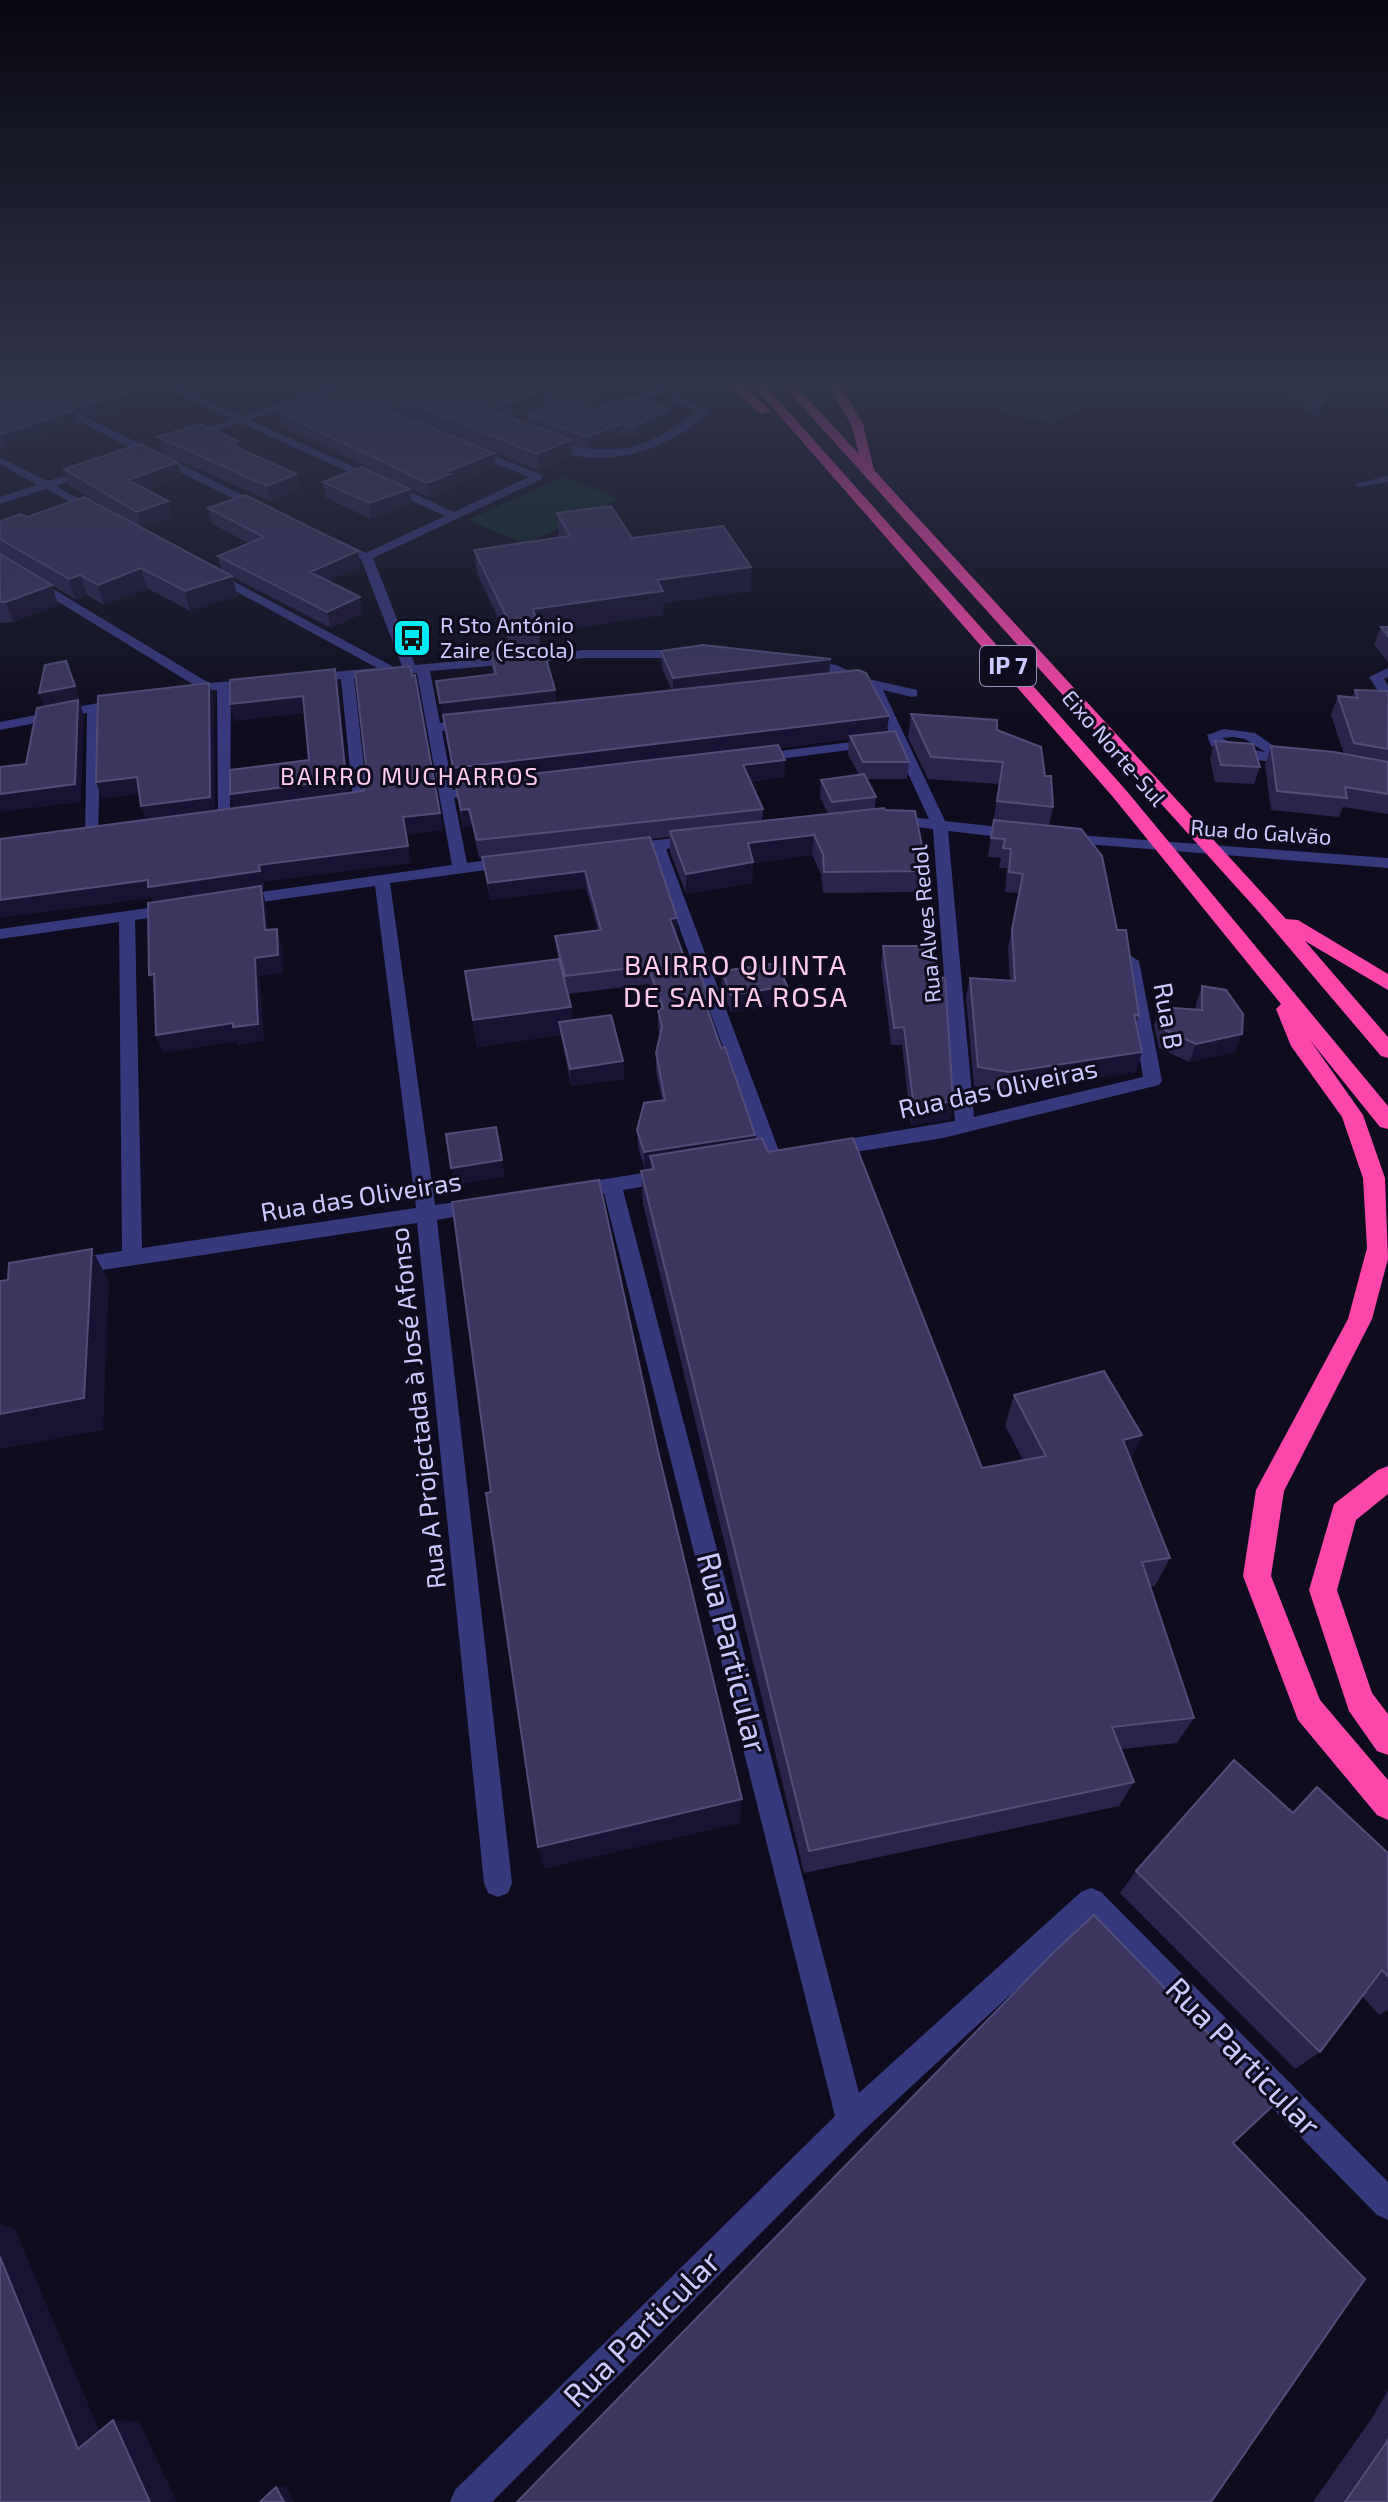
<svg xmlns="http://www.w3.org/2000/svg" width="1388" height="2502" viewBox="0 0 1388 2502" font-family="'Exo 2',sans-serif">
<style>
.green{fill:#0f2826}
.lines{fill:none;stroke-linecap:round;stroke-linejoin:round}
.minor{fill:#37397d;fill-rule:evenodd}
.highway{fill:#fd46aa;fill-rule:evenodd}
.wall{fill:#2a244c;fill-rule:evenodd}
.shaded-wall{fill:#181332}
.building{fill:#3c3660;stroke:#524d79;stroke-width:2}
.labels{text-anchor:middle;stroke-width:6;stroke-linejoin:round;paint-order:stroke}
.far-poi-label{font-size:22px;fill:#cdcaff;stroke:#0e0c1e;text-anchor:start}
.far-street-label{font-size:22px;fill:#cdcaff;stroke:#0e0c1e}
.shield{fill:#0e0c1e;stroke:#9491bc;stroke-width:2}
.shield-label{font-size:24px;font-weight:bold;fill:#cdcaff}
.far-neighbourhood-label{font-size:24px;letter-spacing:2px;fill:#ffccef;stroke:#0e0c1e}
.street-label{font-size:26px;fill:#cdcaff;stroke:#0e0c1e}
.neighbourhood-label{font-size:28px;letter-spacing:2px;fill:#ffccef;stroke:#0e0c1e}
.near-street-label{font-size:32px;fill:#cdcaff;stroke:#0e0c1e}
</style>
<rect width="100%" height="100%" fill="#0e0c1e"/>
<path class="green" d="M956,383H1130L1178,394L1166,400L1122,390L1052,423L1008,415Z
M564,476L620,499L526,544L468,520Z"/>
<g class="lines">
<path class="minor" d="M7,383H19L268,508L258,510L141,454Z
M156,383H169L242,416L316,391L301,383H314L325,387L353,383L334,391L358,401V405L325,394L250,420L454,512L529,477L469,453V449H477L542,475V479L373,558L415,665L584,650H689L696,654L689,658H584L430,671L440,723L470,720L477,724L470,728L442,731L453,790L482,787L489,791L482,795L454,798L467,863L508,857L516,862L508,867L390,883L435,1205L479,1199L486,1201L489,1206L486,1211L437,1220L512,1883L508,1893L498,1897L488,1893L484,1883L417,1223L75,1274L68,1272L65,1266L68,1260L75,1258L122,1251L119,922L0,939V929L176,904L184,909L176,914L135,920L142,1248L416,1208L375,886L239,905L231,900L239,895L452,865L417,673L354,678L368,802L361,806L341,808V802L353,799L341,679L310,682L303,678L310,674L377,668L206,575L216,572L394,667L402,666L361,559L329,542L339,540L366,553L445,516L241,423L185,439V435L232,419Z
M432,383H442L450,399L465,405V409L442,403Z
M506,383H518L585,413L576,415L523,395Z
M680,383H704L667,391L618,410L609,408L662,386Z
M672,397H680L710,412C670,450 594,476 545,443L550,440C615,458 642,451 698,412L672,401Z
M0,457L47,481L95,468V472L56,486L102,512L92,514L46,489L0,504V497L37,485L0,464Z
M1388,476V482L1360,487L1354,484Z
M0,557L209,683L259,679V685L231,689L230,824H220L218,821L217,690L178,693V687L194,685L0,566Z
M805,661L836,665L864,678L917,690V696L912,697L883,690L945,821L1017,829L1025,834L1017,839L948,831L974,1117L1143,1077L1123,961L1131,956L1139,961L1162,1081L1159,1085L943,1138L830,1156L823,1154L821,1149L823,1144L830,1142L955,1121L933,829L894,824L887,820L894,816L929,819L868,687L828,672L800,668V662Z
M1388,668V677L1384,679L1388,685V700L1383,699L1369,677Z
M124,698L131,702L129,705L101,711L98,839L90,844L85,842L87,713L0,730V722Z
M1224,729L1255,733L1284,753L1302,758C1286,770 1230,755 1211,746L1207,735ZM1233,737L1245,739L1265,752L1239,747L1222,738Z
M875,739L882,743L880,746L756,762L749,758L756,754Z
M1065,834L1388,858V868L1060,842L1057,839Z
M695,836L703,841L700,844L666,849L782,1159L773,1166L764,1159L651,850L628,853L620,848L628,843Z
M668,1169L675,1171L678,1176L675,1181L623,1190L859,2093L1081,1892L1091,1888L1101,1892L1388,2182V2220L1377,2215L1090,1921L862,2132L492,2502H450L455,2490L835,2116L604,1193L574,1198L564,1191L574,1184Z"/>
<path class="highway" d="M726,383H739L771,411L761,414Z
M751,383H763L1125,789L1388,1106V1129L1380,1127L1310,1040L1363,1115L1385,1178L1388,1259L1372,1319L1284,1491L1271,1576L1320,1700L1388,1780V1820L1377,1815L1298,1720L1243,1576L1256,1490L1348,1319L1367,1248L1363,1178L1342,1117L1291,1046L1276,1009L1281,1004L1113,797Z
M781,383H793L859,454L851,424L827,383H839L863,424L874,470L1286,919L1298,920L1388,974V990L1305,941L1388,1037V1058L1381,1056L1258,911Z
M1388,1466V1494L1356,1520L1337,1590L1372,1693L1388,1714V1755L1377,1751L1349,1711L1309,1590L1334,1504L1378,1470Z"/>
</g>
<path class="wall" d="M0,383L75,410L80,425L4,450L0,448Z
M32,383H142L146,401L96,419L52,396L50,390L47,391Z
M342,383H435L439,390L451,395L444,383H608L615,401L591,410L543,391L544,406L513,418L528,424L527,415L670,409V421L634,438L623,434L587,449L572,443V456L538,470L344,390Z
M1205,383H1238L1235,389L1205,385Z
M1260,383H1317L1324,408L1317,418L1268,386Z
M278,412L496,467L451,485L452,488L429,497L281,426Z
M158,437L240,449L296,474L299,490L270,501L162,453Z
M178,462L182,477L147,490L168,501L172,517L142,528L222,571L218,556L249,543L212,524L208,508L361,567L328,581L363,613L331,628L233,577L237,596L190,611L147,588L104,605L87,595L75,599L10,560L52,585L58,605L13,622L0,623V521L27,517L134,524L68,485L64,469Z
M323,482L412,504L371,519L326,498Z
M557,513L632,538L751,591L663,603V615L539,633L540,648L556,703L672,691L662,668L661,651L831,659L829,673L889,716L887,732L909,762L907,779H866L876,797L875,808L927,871L924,892L823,893L821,874L812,855L753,863L752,883L686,894L670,852V837L650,839L677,918V936L686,962L709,1011L755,1135L754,1139L768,1152L982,1468L1023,1460L1005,1426L1014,1395L1142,1435L1131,1460L1170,1558L1155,1586L1150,1587L1194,1718L1177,1743L1121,1749L1134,1782L1119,1806L804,1873L643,1204L641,1171L651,1170V1168L645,1169L638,1147L637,1130L662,1100L656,1071V1053L660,1036L658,1028V1010L649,984L568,994L571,1007L572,1020L623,1061L624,1079L571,1086L561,1035L477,1047L465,971L558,959L555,936L598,930L586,888L490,900L482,857L479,858L472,826L463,828L436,681L493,674L490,652L513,650L477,573L474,550L559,538ZM849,739L848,754L859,775L821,780L820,797L828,814L762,821L763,809L750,782L784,777L785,760L779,748Z
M1381,627H1388V662L1374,645Z
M1355,690L1388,691V814L1343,807L1339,817L1271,810L1265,765L1271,746L1344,754L1331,715L1338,696L1352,697Z
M911,714L997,730L1045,776L1053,807L1049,826L1117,930L1139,1016L1136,1025V1072L1004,1092L974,1086L966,997L970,978L1010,981L1008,948L1019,893L1005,892L1007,868H999L1001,858L988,857L999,784L928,779L908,737Z
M1215,741L1260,767L1254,784L1215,782L1210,759Z
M883,946L953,1101L950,1119L911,1125L902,1045H891L881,964Z
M722,971L787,986L786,1004L731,1012L722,989Z
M1202,986L1235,1052L1189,1062L1159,1048L1154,1025L1160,1007L1196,1010V1004Z
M1293,1813L1388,1853V2010L1379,2015L1362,1996L1320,2052L1295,2069L1120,1893L1136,1871Z
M1388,2390V2502H1313L1372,2418Z"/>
<path class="shaded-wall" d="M45,383H48L50,390L47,391Z
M142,383L146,401L96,419L92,404Z
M614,385L615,401L591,410L590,394Z
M543,390L544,406L511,419L510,403Z
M1329,394L1324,408L1317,418L1322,403Z
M670,409V421L634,438L633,427Z
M75,410L80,425L4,450L0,435Z
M623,423V434L587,449V437Z
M571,440L572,456L538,470L537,454Z
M238,441L242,456L230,444Z
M494,453L496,467L451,485L452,488L429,497L427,483L446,472Z
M178,462L182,477L133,495L128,480Z
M296,474L299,490L270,501L267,486Z
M410,489L412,504L371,519L369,503Z
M168,501L172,517L141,528L137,512Z
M358,551L361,567L313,588L310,572Z
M751,567V591L663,603V615L539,633L538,626L533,609L657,580Z
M141,568L147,588L104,605L98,585Z
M80,575L87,595L75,599L69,579Z
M232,576L237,596L190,611L185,591Z
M52,585L58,605L13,622L6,602Z
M360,597L363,613L331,628L327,612Z
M831,659L829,676L673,695V678Z
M335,669L338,686L350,796L235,812L230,794L346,779Z
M209,683L214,699L215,814L147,823L141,806Z
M75,686L84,717L81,802L0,812V794L75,784L39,693Z
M555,690L557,707L442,720L440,703Z
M303,696L307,713L234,721L230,704Z
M889,716L886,735L850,736L849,739L455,787L453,768Z
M785,760L784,777L742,783L743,765Z
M137,777L142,794L102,799L96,782Z
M469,809L472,826L463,828L461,810Z
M440,813L443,830L407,835L411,863L264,882V889H262L266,904L270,948L154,904L152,898L0,918V900L259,865L403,817Z
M814,835L812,855L753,863L752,883L686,894V874L748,843Z
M585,871L586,888L490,900L488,883Z
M677,918V936L670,919Z
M277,929L282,946L283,973L260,976L264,1041L238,1045L237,1041L163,1053L156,1035L255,958Z
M154,974L156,992L149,975Z
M787,986L786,1004L731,1012V995Z
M709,998V1016L704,999Z
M571,1007L574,1033L559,1022L561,1035L477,1047L473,1020Z
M1242,1034L1235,1052L1189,1062L1196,1044Z
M1142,1052L1136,1072L1004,1092L1009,1072Z
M623,1061L624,1079L571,1086L570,1069Z
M953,1101L950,1119L911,1125L914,1108Z
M755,1135L754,1152L650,1156L651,1168L645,1169L644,1152Z
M502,1160L505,1177L455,1185L451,1168Z
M92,1249L109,1282L103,1430L0,1449V1414Z
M1142,1435L1129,1466L1123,1440Z
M742,1799L740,1823L544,1869L538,1847Z
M0,2224L15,2229L107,2449H78L0,2257Z
M113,2420L139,2421L177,2502H150Z
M286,2486L294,2502H284L276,2487Z"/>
<path class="building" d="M0,383H23L75,410L0,435Z
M49,383H142V387L92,404Z
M361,383H435L439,390L571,440L537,454Z
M455,383H523L543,390L510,403Z
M562,383H608L614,385L590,394Z
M1289,383H1317L1329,394L1322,403Z
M340,391L494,453L446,472L450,474L427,483L278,412Z
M632,396L670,409L633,427L623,423L587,437L527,415L561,402L592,411Z
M200,424L238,441L230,444L296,474L267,486L158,437Z
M140,444L178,462L128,480L168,501L137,512L64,469Z
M362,467L410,489L369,503L323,482Z
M245,495L358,551L310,572L360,597L327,612L218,556L264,537L208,508Z
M84,497L232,576L185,591L141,568L98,585L80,575L69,579L0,539V521L21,514L27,517Z
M611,506L632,538L723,526L751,567L657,580L663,591L533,609L538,626L512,628L474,550L570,536L557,513Z
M0,554L52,585L6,602H0Z
M1381,627H1388V636Z
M703,645L831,659L673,678L661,651Z
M543,648L555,690L440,703L436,681L496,674L490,652Z
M66,661L75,686L39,693L45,665Z
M410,666L412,676L415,675L440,813L403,817L408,846L259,865L260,871L148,887V880L0,900V839L363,791L368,784L355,672Z
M335,669L346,779L230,794V770L309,760L303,696L230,704V680Z
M858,670L866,673L889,716L453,768L443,715Z
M209,683L210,797L141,806L137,777L96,782L98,696Z
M1355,690L1388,691V749L1354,743L1338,696L1358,698Z
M78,700L75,784L0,794V767L26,764L37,708Z
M911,714L997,720V730L1041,747L1045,776H1051L1053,807L997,801L1003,762L931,757Z
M895,731L909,762H863L850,736Z
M1215,741L1253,744L1260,767L1221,765Z
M778,745L785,760L743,765L763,809L477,840L469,809L461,810L455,783Z
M1271,746L1334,752L1388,762V794L1345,787L1347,798L1277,791Z
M864,774L876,797L832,802L821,780Z
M884,808L885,810L915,811L927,871L824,872L823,854L814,835L748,843L753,862L686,874L670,831Z
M994,820L1081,829L1102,856L1117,930H1126L1139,1016L1134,1014L1142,1052L1009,1072L978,1067L970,978L1015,981L1012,929L1023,874L1009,872L1011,849L1003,848L1005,839L991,838Z
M650,837L677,918L670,919L686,962L689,961L695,975L700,974L709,998L704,999L721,1048L725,1047L755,1135L644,1152L637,1130L644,1103L665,1100L656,1053L662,1027L658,1010L663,1008L648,966L565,976L555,936L601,930L585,871L488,883L482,857Z
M261,886L265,930L277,929L278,955L255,958L258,1024L233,1027V1023L156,1035L154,974L149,975L148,903Z
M883,946H933L937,977L945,978L953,1101L914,1108L904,1027L894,1028Z
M559,959L571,1007L473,1020L465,971Z
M777,963L787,986L731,995L722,971Z
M1202,986L1226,990L1243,1014L1242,1034L1196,1044L1165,1030L1160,1007L1202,1010Z
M611,1015L623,1061L570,1069L559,1022Z
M496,1127L502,1160L451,1168L446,1134Z
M762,1138L768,1152L853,1138L982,1468L1046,1456L1014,1395L1104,1371L1142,1435L1123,1440L1170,1558L1142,1562L1194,1718L1112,1727L1134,1782L809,1851L641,1171L654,1169L650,1156Z
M599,1180L658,1451L742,1799L538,1847L486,1493L491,1492L452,1202Z
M92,1249L84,1398L0,1414V1281L8,1280L9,1263Z
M1234,1760L1293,1813L1317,1787L1388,1853V1976L1382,1970L1320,2052L1136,1871Z
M1094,1915L1276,2103L1233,2143L1365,2279L1211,2502H517L1054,1952Z
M0,2257L78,2449L113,2420L150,2502H0Z
M1388,2440V2502H1345Z
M276,2487L284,2502H260Z"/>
<linearGradient id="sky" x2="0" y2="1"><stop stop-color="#080710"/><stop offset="0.52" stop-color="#30344c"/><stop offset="1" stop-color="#30344c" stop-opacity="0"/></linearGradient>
<rect width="1388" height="733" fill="url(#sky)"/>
<defs>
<g id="bus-square" transform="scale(2)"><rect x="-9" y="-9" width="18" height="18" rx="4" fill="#02eaf2" stroke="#0e0c1e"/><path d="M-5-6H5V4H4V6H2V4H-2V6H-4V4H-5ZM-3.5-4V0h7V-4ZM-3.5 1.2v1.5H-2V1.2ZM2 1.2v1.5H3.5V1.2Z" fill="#111"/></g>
</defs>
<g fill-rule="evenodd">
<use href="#bus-square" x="412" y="638"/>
</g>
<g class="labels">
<g class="far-poi-label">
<text x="440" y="633">R Sto António<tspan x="440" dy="25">Zaire (Escola)</tspan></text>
</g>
<g class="far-street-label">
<text transform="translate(1114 748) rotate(49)" y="8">Eixo Norte-Sul</text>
<text transform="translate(1261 832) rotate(4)" y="8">Rua do Galvão</text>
<text transform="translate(926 924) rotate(-95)" y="8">Rua Alves Redol</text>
</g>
<rect class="shield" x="980" y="646" width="56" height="40" rx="6"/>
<g class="shield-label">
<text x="1008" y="674">IP 7</text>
</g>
<g class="far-neighbourhood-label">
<text x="410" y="785">BAIRRO MUCHARROS</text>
</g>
<g class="street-label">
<text transform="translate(1168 1016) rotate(80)" y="9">Rua B</text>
<text transform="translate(998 1089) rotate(-12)" y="9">Rua das Oliveiras</text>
<text transform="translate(361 1197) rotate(-9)" y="9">Rua das Oliveiras</text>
<text transform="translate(418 1408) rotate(-96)" y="9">Rua A Projectada à José Afonso</text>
</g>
<g class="neighbourhood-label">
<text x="736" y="975">BAIRRO QUINTA<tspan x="736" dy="32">DE SANTA ROSA</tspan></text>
</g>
<g class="near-street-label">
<text transform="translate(732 1653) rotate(76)" y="11">Rua Particular</text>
<text transform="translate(1243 2057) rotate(46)" y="11">Rua Particular</text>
<text transform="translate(642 2329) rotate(-45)" y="11">Rua Particular</text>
</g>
</g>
</svg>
